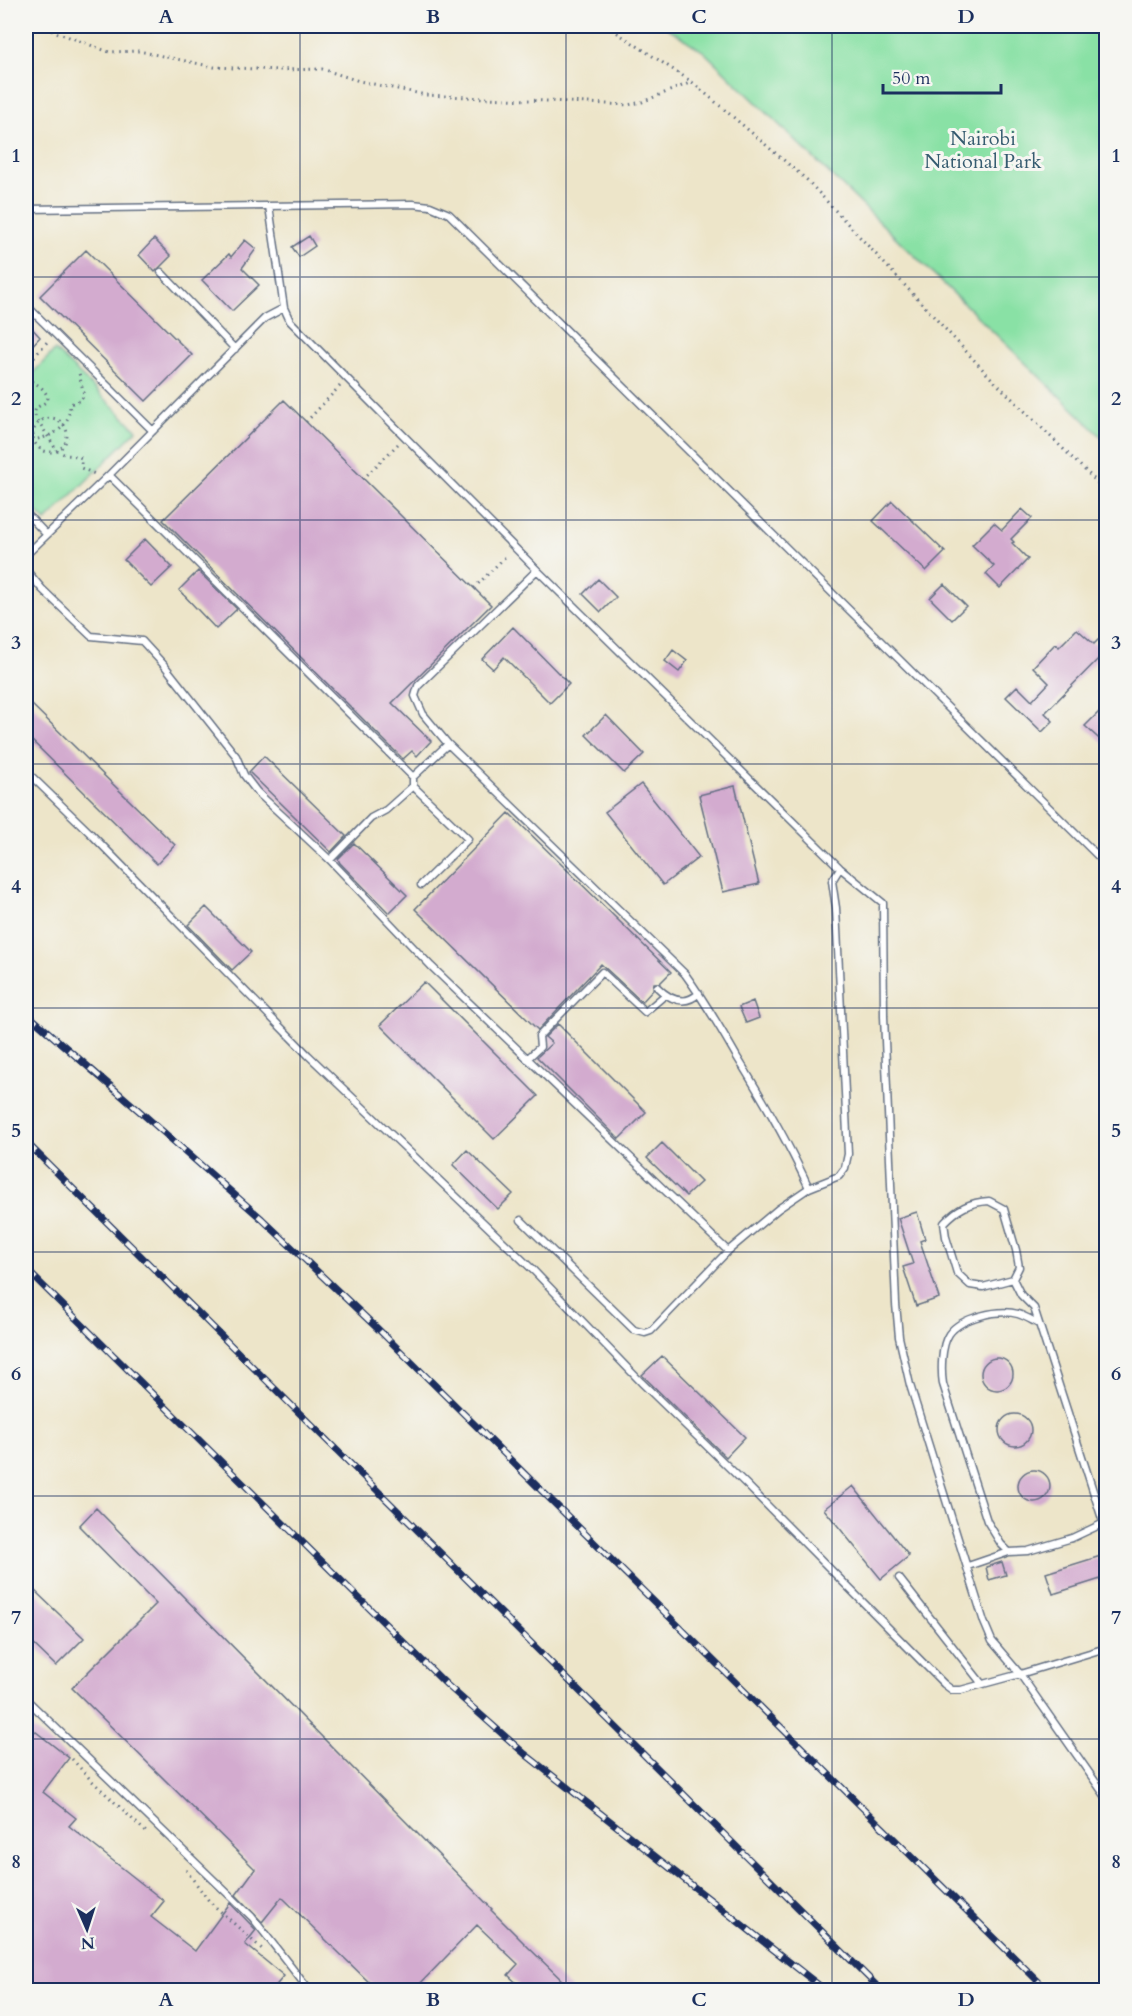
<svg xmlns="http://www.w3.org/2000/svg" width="1132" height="2016" viewBox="0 0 1132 2016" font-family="Cardo,serif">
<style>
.green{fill:#89e1a5;stroke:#528882;stroke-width:1.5}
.building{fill:#d3abcf}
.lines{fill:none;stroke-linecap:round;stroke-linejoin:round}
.lane-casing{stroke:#646f83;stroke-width:9}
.path{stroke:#646f83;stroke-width:3;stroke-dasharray:1.5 4.5;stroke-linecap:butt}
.lane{stroke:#fff;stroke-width:6}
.rail-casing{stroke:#1b2f5e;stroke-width:7}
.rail{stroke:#f6f6f2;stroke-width:4.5;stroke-dasharray:14;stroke-linecap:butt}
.grid{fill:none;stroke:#1b2f5e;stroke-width:1.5;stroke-opacity:0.55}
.labels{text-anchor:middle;stroke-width:6;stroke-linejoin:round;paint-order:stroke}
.park-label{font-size:20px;fill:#365c70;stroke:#f6f6f2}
.neatline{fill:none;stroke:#1b2f5e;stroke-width:2}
.grid-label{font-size:20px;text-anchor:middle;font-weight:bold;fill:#1b2f5e}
</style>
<rect width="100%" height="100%" fill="#f6f6f2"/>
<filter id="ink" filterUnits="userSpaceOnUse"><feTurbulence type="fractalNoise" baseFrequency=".0167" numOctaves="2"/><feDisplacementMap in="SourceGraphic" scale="12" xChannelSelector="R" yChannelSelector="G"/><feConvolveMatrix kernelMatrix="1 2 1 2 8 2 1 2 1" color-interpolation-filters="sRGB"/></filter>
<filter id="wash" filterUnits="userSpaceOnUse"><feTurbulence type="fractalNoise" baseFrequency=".008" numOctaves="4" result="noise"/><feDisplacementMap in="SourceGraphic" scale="24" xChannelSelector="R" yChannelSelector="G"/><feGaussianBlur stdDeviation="1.35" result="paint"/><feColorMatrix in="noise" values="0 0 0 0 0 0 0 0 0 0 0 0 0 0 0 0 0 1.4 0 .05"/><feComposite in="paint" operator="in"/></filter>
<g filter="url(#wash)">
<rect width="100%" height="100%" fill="#ede5c9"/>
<path class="green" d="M665,26H1106V441L704,52Z
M55,350L137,430L46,521L26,501V380Z"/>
<g id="blocks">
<path class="building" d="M309,236L315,246L299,257L292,247Z
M154,239L171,256L155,272L139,255Z
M245,240L256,249L242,268L259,285L232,311L202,280L229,254L231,257Z
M86,250L192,355L146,401L40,296Z
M26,322L40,337L26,352Z
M284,400L491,605L392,703L431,741L417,756L412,751L403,759L163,520Z
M892,501L945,552L926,571L873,521Z
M1022,509L1032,518L1011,539L1014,542L1012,543L1028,559L1000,588L986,574L994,566L972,545L994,523L1002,530Z
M145,539L172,567L151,587L124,560Z
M198,571L237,609L216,629L179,590Z
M598,579L616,597L601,612L583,594Z
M944,584L966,606L952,620L930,598Z
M513,627L569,684L550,703L504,657L493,669L482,659Z
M1077,629L1094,644L1107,631V650L1045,713L1053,721L1042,732L1006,697L1017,686L1032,701L1049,683L1033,667L1055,644L1059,647Z
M673,650L687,661L679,672L665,661Z
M26,699L175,845L157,864L26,735Z
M1107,704V746L1085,726Z
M606,715L644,754L624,773L586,735Z
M264,756L346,836L331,852L249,772Z
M641,784L699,857L663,885L605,812Z
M735,786L759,884L723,892L699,795Z
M509,813L671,972L660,983H654L653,990L642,1002L601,964L538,1030L415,909Z
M354,843L407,895L389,913L340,863L338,859Z
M206,907L251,952L232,970L188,925Z
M424,982L538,1096L494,1139L380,1025Z
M753,1001L759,1018L746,1023L739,1007Z
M558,1024L646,1112L619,1139L537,1057L552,1043L545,1037Z
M662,1143L701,1182L686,1196L647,1158Z
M467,1150L513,1194L498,1209L453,1165Z
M917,1212L925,1239L920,1241L939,1298L916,1306L903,1267L913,1264L898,1218Z
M662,1356L745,1437L726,1457L642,1375Z
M981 1374a16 16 0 1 1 32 0a16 16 0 1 1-32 0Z
M999 1430a16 16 0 1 1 32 0a16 16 0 1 1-32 0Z
M1018 1486a16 16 0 1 1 32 0a16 16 0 1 1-32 0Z
M853,1486L909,1556L881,1579L824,1509Z
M96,1508L492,1909L491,1910L528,1947L572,1990H524L508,1975L518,1964L477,1925L414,1990H377L282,1897L262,1922L236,1895L255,1869L72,1688L156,1604L79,1526Z
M1107,1554V1577L1053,1594L1046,1573Z
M1002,1562L1006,1575L989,1580L986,1567Z
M34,1590L84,1638L56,1666L26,1637V1599Z
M26,1724L69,1758L43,1792L76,1818L69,1826L164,1901L151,1917L195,1951L230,1903L256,1930L245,1944L284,1976L272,1990H26Z"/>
</g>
</g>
<g filter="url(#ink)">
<use href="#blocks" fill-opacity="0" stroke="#646f83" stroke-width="1.5"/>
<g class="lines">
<g class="lane-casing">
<path id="lane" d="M26,209L413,204L430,206L449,214L1106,864
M161,272L235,349
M26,305L153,431
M109,475L413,777
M26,513L46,534
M26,555L109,475L265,318L284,308L269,206
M26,570L42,589L91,636L142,641L164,665L236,756L244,775L257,792L330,860L431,966L728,1251
M537,570L418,686L415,696L423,714L448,744L685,974C704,1000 721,1029 737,1057C763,1099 788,1142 809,1188
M26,771L91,834L308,1055L534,1271L641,1382L746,1484L944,1684L952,1690H961L1020,1674L992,1641L984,1622L910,1385L899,1337L896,1304L884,1016L883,903L840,868L537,570L290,321L284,308
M413,786L468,839L421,885
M330,860L371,818L386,810L413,786V777L448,744
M657,987C669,999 685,1007 699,993
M527,1059L540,1047L539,1036L602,972L645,1012L665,995
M989,1201L1004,1209L1016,1250L1019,1267L1013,1279L983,1287L970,1285L957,1273L946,1237L944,1223C957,1209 970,1202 989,1201Z
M521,1220L634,1330L645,1333L651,1331L728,1251L778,1209L809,1188L839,1176L845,1168L848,1154L836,908L832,881L840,868
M1013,1279L1021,1295L1034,1308L1106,1531
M1009,1552L1001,1544L987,1521L943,1384C941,1371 941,1346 949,1334C961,1317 999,1309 1018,1314C1025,1316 1033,1321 1039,1324
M968,1566L1009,1552L1028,1551L1072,1538L1104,1523
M899,1578L982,1684
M1106,1648L1020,1674L1106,1797
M26,1699L252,1917L309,1990"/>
</g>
<path class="path" d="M40,26L109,52L139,51L214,67L279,70L322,69L359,81L426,95L628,105L642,102L692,82
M607,26L692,82L807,180L988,375L1106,491
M26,366L48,341
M26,379C36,383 44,387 48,398L46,402L36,408L34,414L57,451L66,455L78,456L81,458V468L97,475
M33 435a17 17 0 1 1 34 0a17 17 0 1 1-34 0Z
M306,422L340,386
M26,441C48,438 70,432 70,404L81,400L84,395L79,373
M363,479L398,444
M474,588L507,555
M72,1759L90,1779L146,1832
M186,1870L209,1901L262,1949"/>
<use href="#lane" class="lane"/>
<g class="rail-casing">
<path id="rail" d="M26,1013L144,1115L262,1219L378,1329L1047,1990
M26,1142L881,1990
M26,1269L447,1685L525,1754L825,1990"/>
</g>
<use href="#rail" class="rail"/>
</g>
</g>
<path class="grid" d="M300,26V1990M566,26V1990M832,26V1990M26,277H1106M26,520H1106M26,764H1106M26,1008H1106M26,1252H1106M26,1496H1106M26,1739H1106"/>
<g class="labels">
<g class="park-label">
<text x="983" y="145">Nairobi<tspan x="983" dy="23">National Park</tspan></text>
</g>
</g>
<rect width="1132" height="2016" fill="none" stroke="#f6f6f2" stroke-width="66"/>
<g transform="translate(87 1929) rotate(177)" stroke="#f6f6f2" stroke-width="4.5" paint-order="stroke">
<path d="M0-4.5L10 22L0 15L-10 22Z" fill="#1b2f5e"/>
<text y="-9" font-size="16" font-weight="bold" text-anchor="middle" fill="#1b2f5e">N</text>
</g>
<path d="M883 84v9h118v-9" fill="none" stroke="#1b2f5e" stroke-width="3"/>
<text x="892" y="84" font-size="18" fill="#1b2f5e" stroke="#f6f6f2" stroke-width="4.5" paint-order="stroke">50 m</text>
<rect x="33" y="33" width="1066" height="1950" class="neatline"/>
<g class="grid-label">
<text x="166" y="23">A</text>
<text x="433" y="23">B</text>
<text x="699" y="23">C</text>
<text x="966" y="23">D</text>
<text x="16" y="162">1</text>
<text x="1116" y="162">1</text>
<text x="16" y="405">2</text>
<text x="1116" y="405">2</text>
<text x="16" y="649">3</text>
<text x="1116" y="649">3</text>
<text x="16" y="893">4</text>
<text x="1116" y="893">4</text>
<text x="16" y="1137">5</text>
<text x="1116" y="1137">5</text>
<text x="16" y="1380">6</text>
<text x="1116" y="1380">6</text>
<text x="16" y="1624">7</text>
<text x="1116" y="1624">7</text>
<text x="16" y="1868">8</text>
<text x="1116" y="1868">8</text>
<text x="166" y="2006">A</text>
<text x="433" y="2006">B</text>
<text x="699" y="2006">C</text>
<text x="966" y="2006">D</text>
</g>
</svg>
